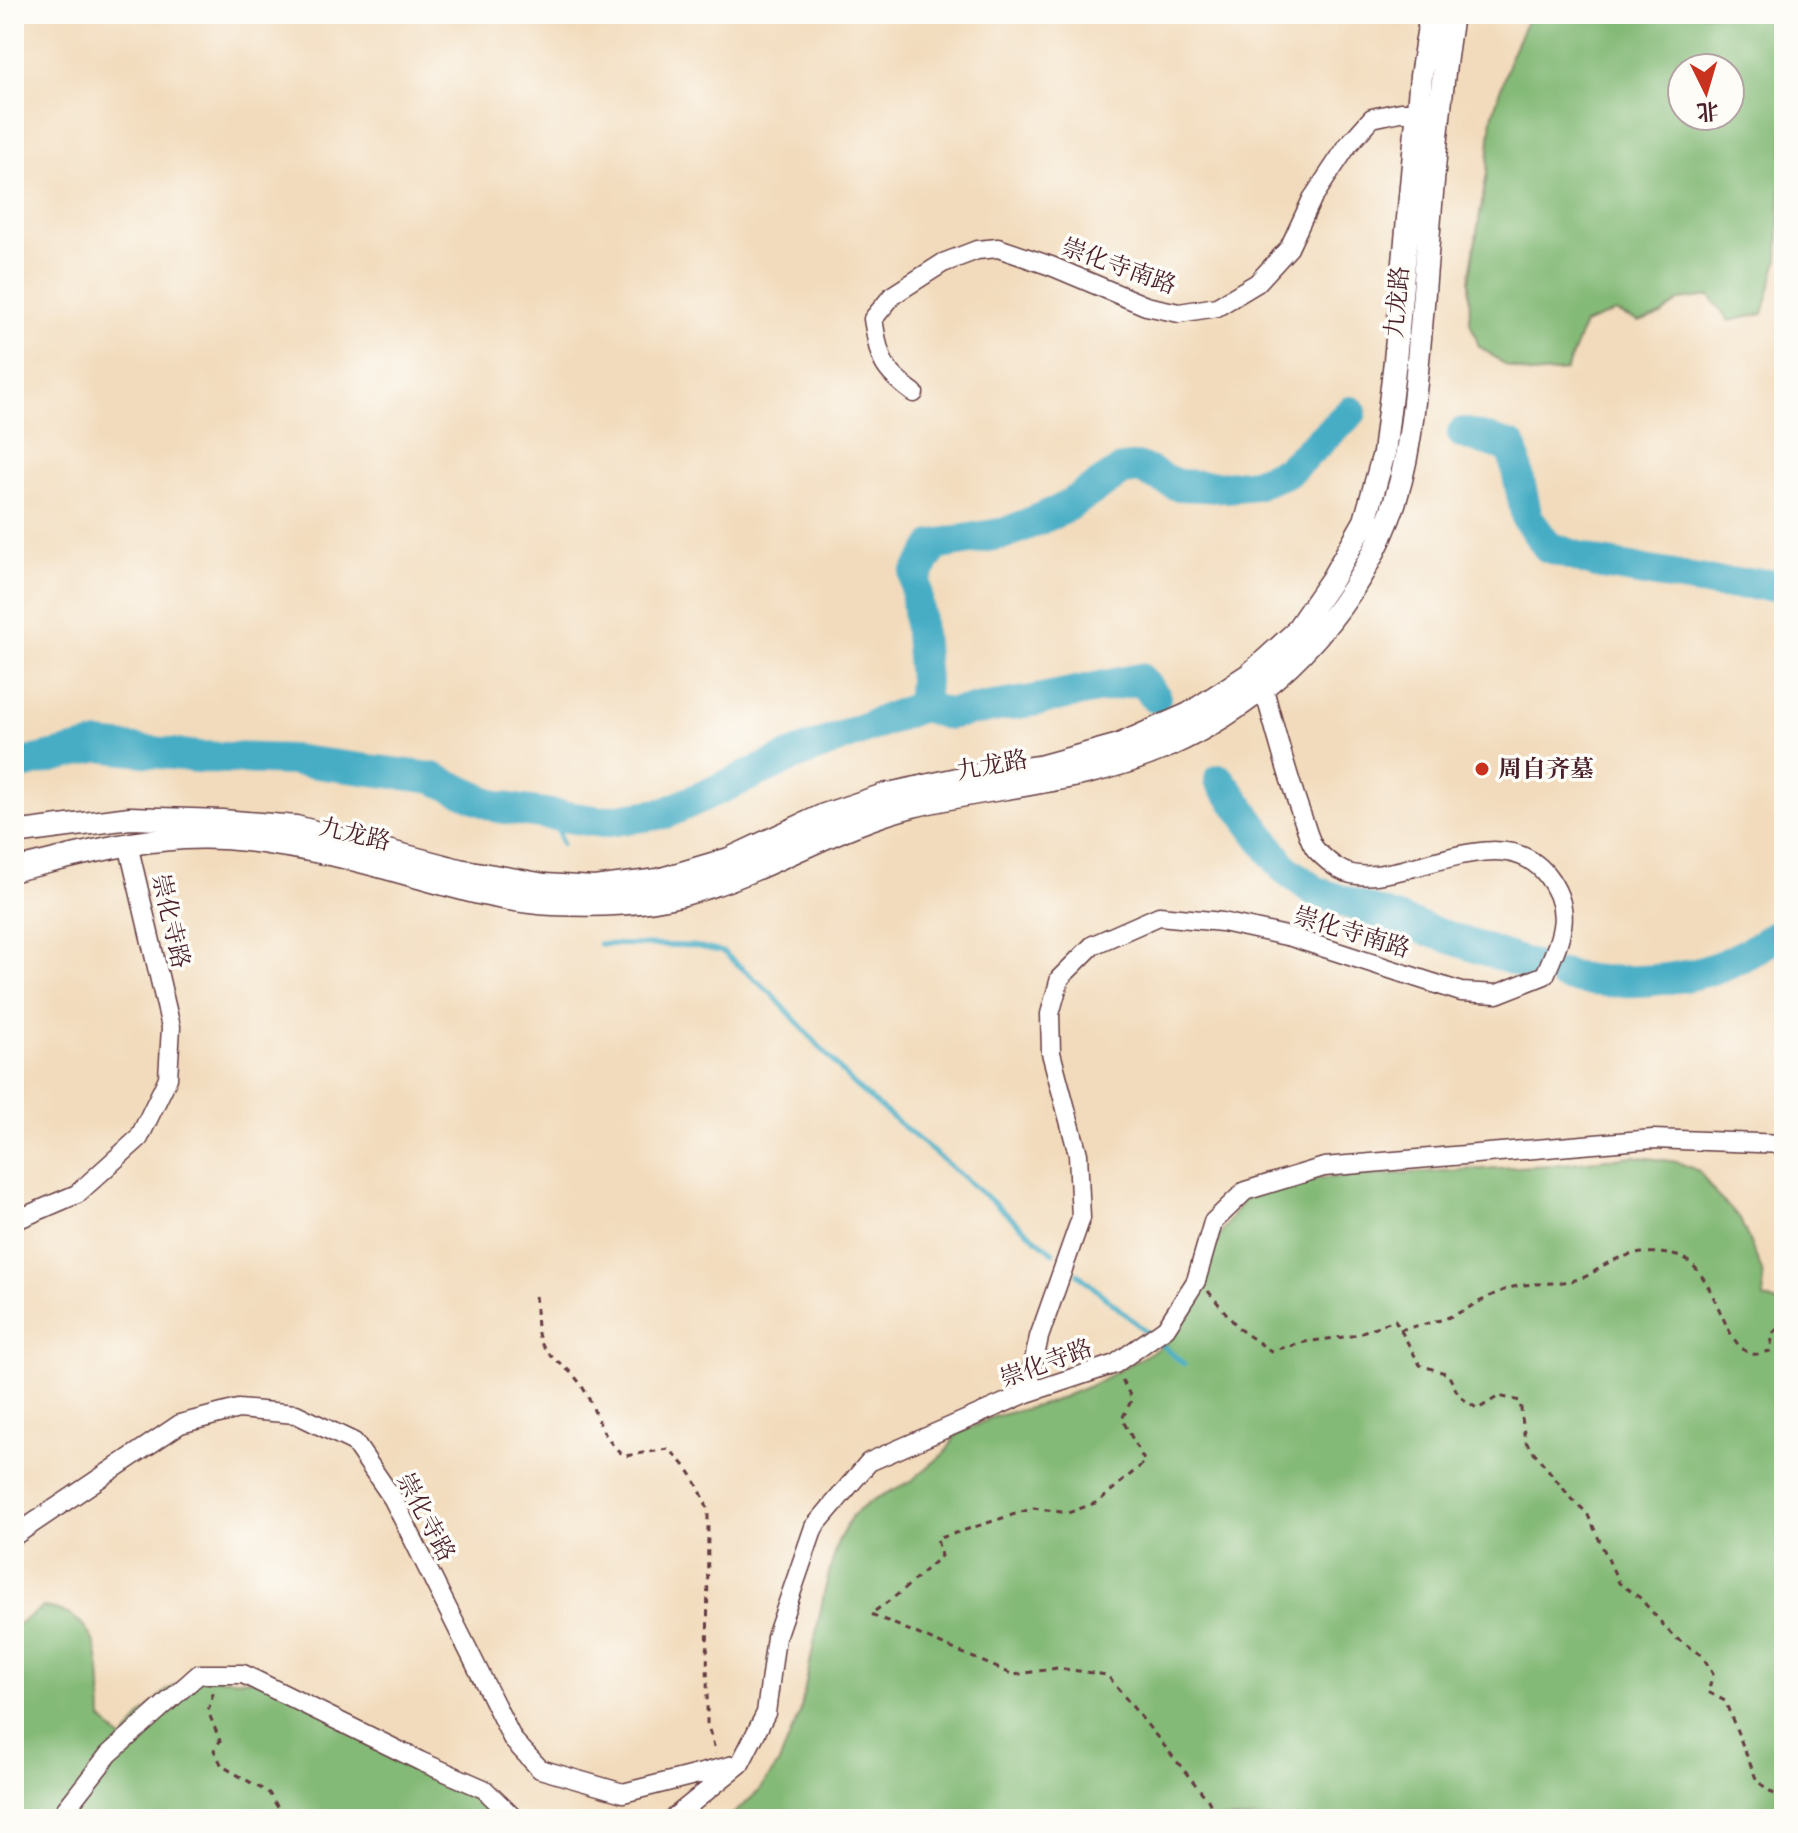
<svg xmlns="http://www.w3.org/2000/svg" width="1798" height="1833" viewBox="0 0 1798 1833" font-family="Cardo,'Noto Serif SC',serif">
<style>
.forest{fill:#84ba77;stroke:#676c51;stroke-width:2;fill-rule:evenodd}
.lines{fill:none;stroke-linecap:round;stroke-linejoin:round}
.stream{stroke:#46adc5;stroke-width:5}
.river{stroke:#46adc5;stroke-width:32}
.minor-casing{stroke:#633b41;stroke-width:21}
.major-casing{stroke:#633b41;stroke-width:25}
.path{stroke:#633b41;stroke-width:3;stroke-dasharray:6 6;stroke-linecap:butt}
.minor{stroke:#fff;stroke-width:18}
.major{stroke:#fff;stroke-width:22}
.poi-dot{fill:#c8321e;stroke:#fdfcf7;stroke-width:3}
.labels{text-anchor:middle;stroke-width:7;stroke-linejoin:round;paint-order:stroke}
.street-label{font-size:24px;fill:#4a1f2b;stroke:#fdfcf7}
.poi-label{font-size:24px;font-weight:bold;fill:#4a1f2b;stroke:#fdfcf7;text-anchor:start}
</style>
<rect width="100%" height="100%" fill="#fdfcf7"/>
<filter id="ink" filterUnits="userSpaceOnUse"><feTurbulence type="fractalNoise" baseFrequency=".0125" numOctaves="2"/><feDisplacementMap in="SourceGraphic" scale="16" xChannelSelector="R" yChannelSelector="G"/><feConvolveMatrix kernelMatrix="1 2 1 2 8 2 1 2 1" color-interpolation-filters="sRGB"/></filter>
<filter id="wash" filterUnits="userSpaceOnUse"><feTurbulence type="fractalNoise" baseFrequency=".006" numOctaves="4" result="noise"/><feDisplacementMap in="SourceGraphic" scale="32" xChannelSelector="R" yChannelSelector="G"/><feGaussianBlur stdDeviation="1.8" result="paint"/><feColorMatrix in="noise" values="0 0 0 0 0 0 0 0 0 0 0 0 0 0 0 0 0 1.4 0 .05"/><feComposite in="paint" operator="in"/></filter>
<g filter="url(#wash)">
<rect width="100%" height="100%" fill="#f2dbbc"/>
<path class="forest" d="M1530,14H1781L1784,32V118L1778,260L1763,314L1729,321L1710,296L1680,300L1661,315L1639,322L1615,312L1584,324L1566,371L1531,374L1507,366L1479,346L1470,322L1469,281L1487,173L1492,117L1511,55ZM1682,68H1730V116H1682Z
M1633,1156L1677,1162L1699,1171L1717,1196L1739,1217L1762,1271L1764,1298L1784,1306V1819H727L757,1793L778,1765L800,1713L825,1589L838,1541L852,1516L871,1501L911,1481L946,1452L956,1435L993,1417L1048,1403L1094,1384L1164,1345L1190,1313L1219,1236L1252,1188L1286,1180L1553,1165Z
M43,1607C106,1615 100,1669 102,1719L123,1741L142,1715L166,1691L189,1677L272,1681L492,1811L501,1819H14V1627Z"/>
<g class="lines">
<path class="stream" d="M555,816L562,844
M599,944L693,946L723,952L771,993L855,1086L1053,1253
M1078,1274L1150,1335
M1157,1341L1184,1364"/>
<path class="river" d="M1463,433L1512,447L1527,518L1548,547L1596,563L1717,583L1776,585L1784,581
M922,706L924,680L915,576L935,545L1006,533L1061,510L1123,470L1140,468L1177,485L1226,487L1255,484L1288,471L1351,412
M14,766L99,746L199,757L292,760L433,778L497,807L602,822L666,813L790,757L922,706L947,714L1032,701L1140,679L1155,697
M1220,780L1284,868L1316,892L1532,966
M1563,975C1600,986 1675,982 1712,969C1737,961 1762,945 1784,931"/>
</g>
</g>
<g filter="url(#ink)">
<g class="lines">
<g class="minor-casing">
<path id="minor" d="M914,393C880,368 880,359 873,319L893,295L943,263L977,250L998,248L1051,266L1146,306L1179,313L1217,307L1257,283L1289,248L1312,199L1348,145L1372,118L1400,112H1418
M14,1221L77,1194L139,1138L168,1078L171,1027L128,844
M1027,1393L1039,1337L1081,1218L1078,1154L1051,1053L1050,1014L1060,978L1093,945L1159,916L1222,922L1291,937L1461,992L1497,994L1545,975C1561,937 1575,911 1546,874C1496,812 1388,899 1339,869C1332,865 1322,856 1316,850C1310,843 1307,830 1304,822C1288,778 1276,734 1264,689
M14,1536L180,1424L238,1409L296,1414L354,1442L393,1499L513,1740L540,1769L623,1793L734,1765
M58,1819L109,1754L199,1674H243L420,1761L484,1789L515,1819
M672,1819L740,1764L766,1713L776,1637L814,1527L869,1462L1027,1393L1115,1364L1166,1328L1196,1281L1213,1222L1245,1191L1324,1167L1653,1139L1784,1144"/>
</g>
<g class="major-casing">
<path id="major" d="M14,833L130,818L222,821L296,827L459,870L545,885L594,888L658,880L729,859L824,815L884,795L976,775L1039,767L1119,745L1189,714L1250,674L1294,634L1332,579L1365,521L1384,453L1395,361L1421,76L1431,14
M14,870C70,857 126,841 184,838C231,835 279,844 325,853C401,868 475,900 553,904C598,906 640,905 684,894C763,874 832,826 912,806C997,785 1087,783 1168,746C1268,701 1349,620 1389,518C1412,459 1415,390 1421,328C1430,223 1436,118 1452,14"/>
</g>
<path class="path" d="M1208,1291L1239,1329L1271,1351L1305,1342L1351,1336L1395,1320L1420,1365L1448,1374L1459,1396L1478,1409L1499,1396L1520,1401L1525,1441L1570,1497L1587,1513L1619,1583L1639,1597L1674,1637L1702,1655L1713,1674L1708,1692L1725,1701L1757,1781L1779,1798L1784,1808
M535,1296C537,1309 535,1328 540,1340C546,1356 565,1365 575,1377C597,1402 596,1436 625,1456L668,1449C688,1465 700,1486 708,1511L707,1723L716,1753
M1400,1330C1420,1324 1439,1323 1458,1313C1477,1304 1492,1293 1513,1287C1535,1282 1558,1285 1579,1279C1590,1276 1597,1269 1606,1264C1628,1252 1653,1250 1677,1256C1716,1266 1722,1349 1753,1354C1758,1355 1765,1352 1770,1351L1773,1333L1784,1324
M1122,1380L1132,1399L1122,1419L1145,1462L1098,1502L1068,1513L1034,1508L937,1539L941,1556L901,1592L871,1614L1014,1675L1057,1668L1107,1675L1208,1800L1218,1819
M213,1693L208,1711L220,1741L214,1750L222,1766L269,1793L285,1819"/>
<use href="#minor" class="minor"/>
<use href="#major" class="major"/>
</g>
</g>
<circle class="poi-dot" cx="1482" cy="769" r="8"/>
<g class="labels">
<g class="street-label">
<text transform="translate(1119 266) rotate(20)" y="8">崇化寺南路</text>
<text transform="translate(1397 302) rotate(-85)" y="8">九龙路</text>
<text transform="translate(992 765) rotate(-10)" y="8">九龙路</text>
<text transform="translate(355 834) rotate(13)" y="8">九龙路</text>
<text transform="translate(171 921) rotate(77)" y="8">崇化寺路</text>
<text transform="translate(1352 932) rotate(17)" y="8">崇化寺南路</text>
<text transform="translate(1046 1363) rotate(-20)" y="8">崇化寺路</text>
<text transform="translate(426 1517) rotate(62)" y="8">崇化寺路</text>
</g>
<g class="poi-label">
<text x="1498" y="777">周自齐墓</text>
</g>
</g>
<rect width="1798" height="1833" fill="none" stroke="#fdfcf7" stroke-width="48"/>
<g transform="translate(1706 92) rotate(175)"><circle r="38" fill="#fdfcf7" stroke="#b5a4a5" stroke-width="2"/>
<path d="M0-6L14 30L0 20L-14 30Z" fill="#c8321e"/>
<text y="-12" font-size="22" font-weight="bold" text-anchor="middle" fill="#4a1f2b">北</text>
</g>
</svg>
